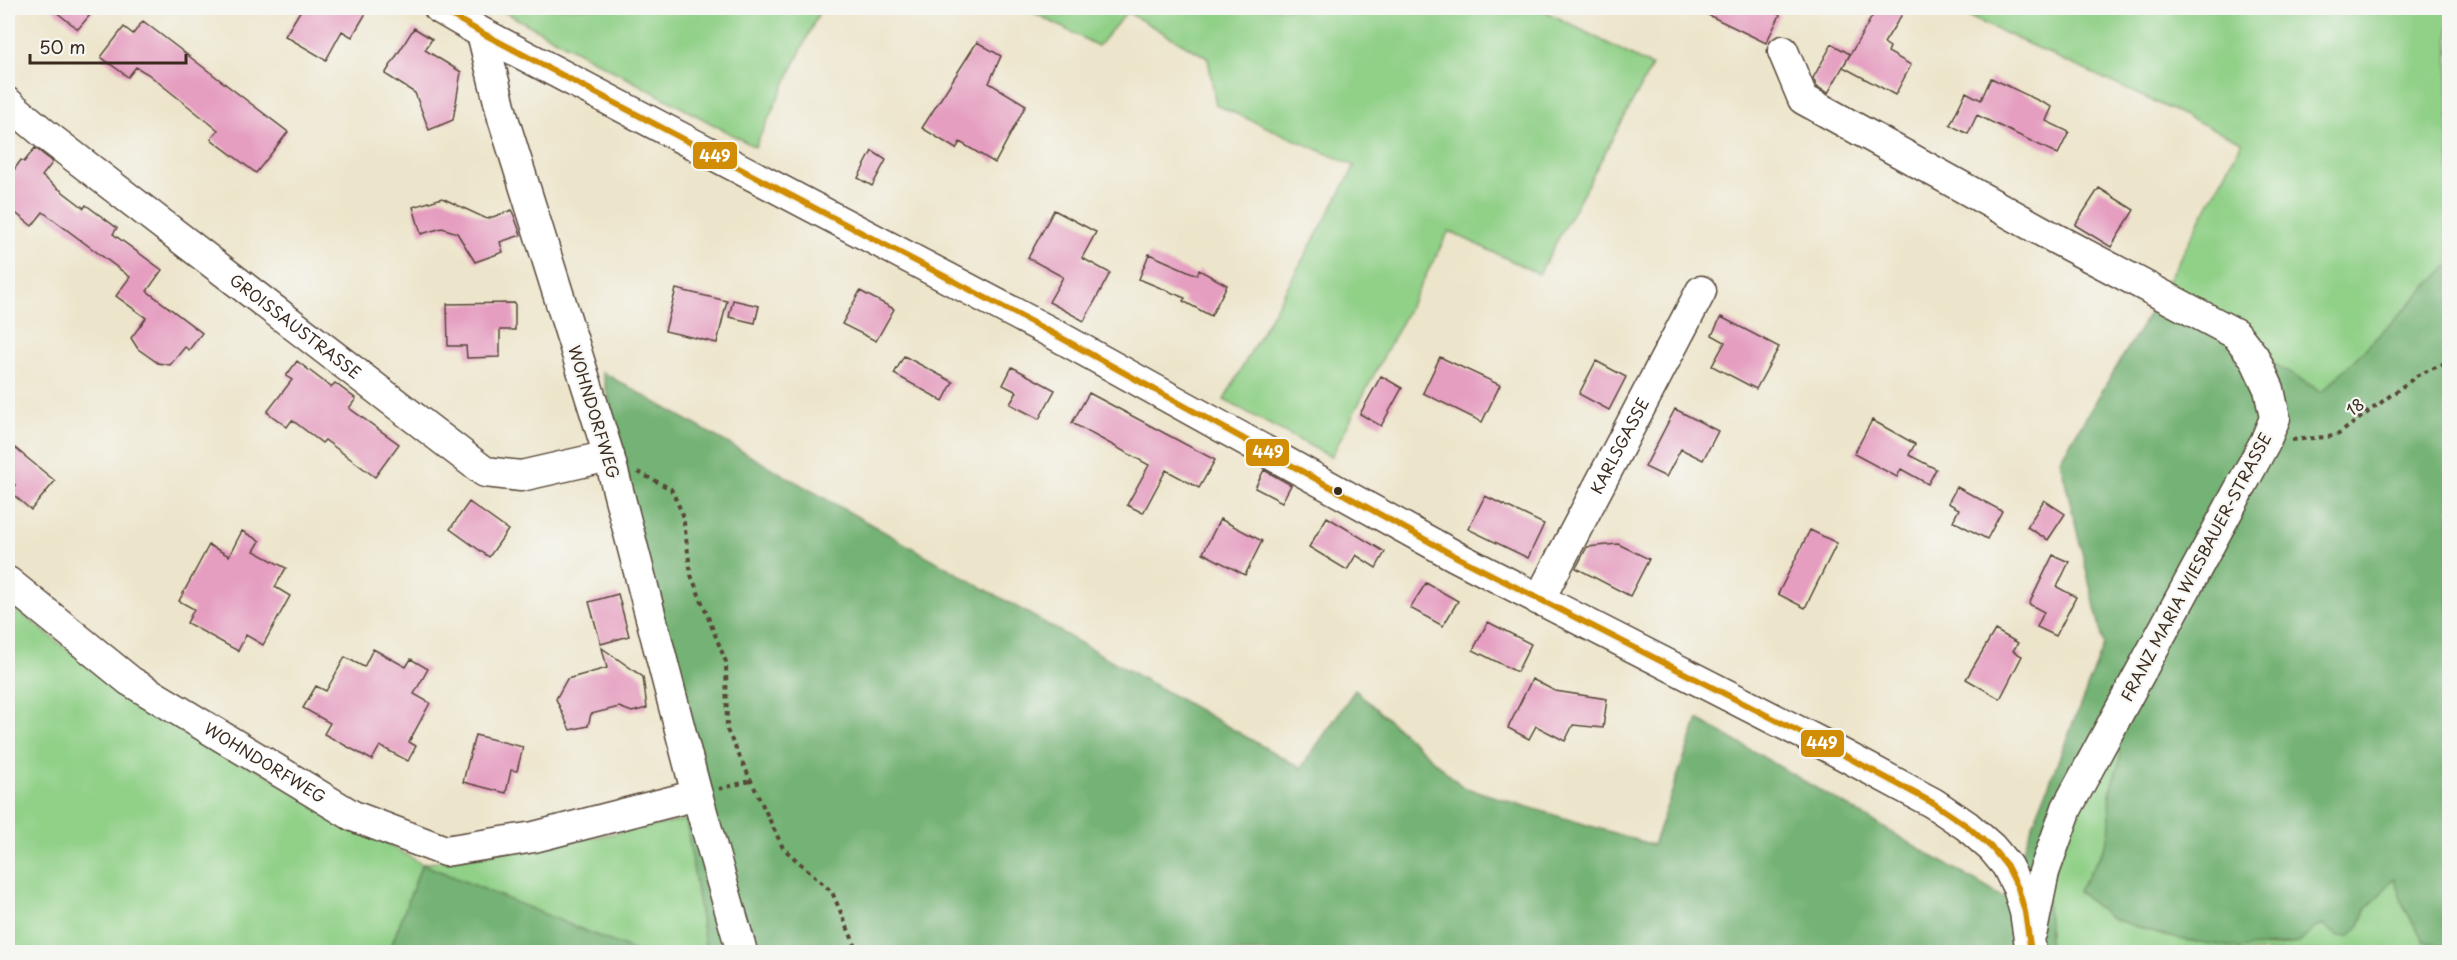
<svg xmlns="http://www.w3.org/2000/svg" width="2457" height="960" viewBox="0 0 2457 960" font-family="'Playpen Sans',sans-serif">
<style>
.green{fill:#90d087;stroke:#667d52;stroke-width:1.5}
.forest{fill:#74b274;stroke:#586e49;stroke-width:1.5}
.building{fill:#e59dc0}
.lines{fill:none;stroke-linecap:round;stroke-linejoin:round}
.minor-casing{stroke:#564638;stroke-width:33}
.path{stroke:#564638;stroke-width:4;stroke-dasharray:4.5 4.5;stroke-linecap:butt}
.minor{stroke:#fff;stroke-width:30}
.bus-1-casing{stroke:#f6f6f2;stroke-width:10}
.bus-1{stroke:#d18d06;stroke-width:6}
.bus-dot{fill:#3b2a1e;stroke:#f6f6f2;stroke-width:2}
.labels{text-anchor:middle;stroke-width:4.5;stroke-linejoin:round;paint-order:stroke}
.street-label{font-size:16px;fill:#3b2a1e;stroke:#f6f6f2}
.line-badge{stroke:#f6f6f2;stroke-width:2}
.badge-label{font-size:16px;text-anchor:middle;font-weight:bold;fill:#fff}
</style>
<rect width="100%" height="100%" fill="#f6f6f2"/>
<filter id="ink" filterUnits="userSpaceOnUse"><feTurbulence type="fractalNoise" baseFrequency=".0167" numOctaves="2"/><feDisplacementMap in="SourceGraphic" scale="12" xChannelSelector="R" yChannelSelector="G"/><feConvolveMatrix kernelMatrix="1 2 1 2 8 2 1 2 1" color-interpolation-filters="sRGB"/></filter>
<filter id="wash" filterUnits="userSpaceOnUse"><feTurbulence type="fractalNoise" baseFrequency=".008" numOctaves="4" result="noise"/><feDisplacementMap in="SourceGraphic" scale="24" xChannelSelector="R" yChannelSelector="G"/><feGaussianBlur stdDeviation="1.35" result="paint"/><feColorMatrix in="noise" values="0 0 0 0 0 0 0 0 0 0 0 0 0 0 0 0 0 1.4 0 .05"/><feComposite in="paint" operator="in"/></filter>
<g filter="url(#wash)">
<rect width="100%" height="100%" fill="#ede5cb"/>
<path class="green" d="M497,8H821L755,147Z
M1025,8H1539L1652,66L1539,274L1449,231L1331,457L1224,400L1355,166L1216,105L1208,58L1127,12L1098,46Z
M1950,8H2449V265L2322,393L2159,297L2242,142Z
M12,606L105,679L215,745L422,864L551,845L686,820L706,952H637L422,864L389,952H8V611Z
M2113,745L2119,748C2123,764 2114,773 2111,788C2107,803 2112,819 2109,834C2105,854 2088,873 2078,891L2109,917L2135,926L2200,943L2274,947L2298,943L2315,928L2323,924L2338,936L2360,925L2366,909L2394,878L2405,909L2424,941L2448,948V952H2050L2046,893L2059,843Z"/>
<path class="forest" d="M2449,265V952L2448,948L2424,941L2405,909L2394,879L2366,909L2360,925L2350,936H2338L2323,924L2315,928L2299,943L2239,948L2178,939L2135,926L2109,917L2078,891C2088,873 2105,854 2109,834C2112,819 2107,803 2111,788C2114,773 2123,764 2119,748L2114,745L2079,804L2046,893L2050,952H706L686,820L706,816L602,372L1301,768L1355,690L1463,787L1653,845L1698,719L2004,898L2104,645L2060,460L2159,297L2322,392Z
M422,864L637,952H389Z"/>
<g id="blocks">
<path class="building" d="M51,8H96L78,29Z
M302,8H369L352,37L342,31L326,60L285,36Z
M1694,8H1766L1780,15L1766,43Z
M1877,8H1906L1884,43L1890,47L1888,52L1911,65L1895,95L1843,67Z
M143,21L288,132L256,173L211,139L218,130L148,74L136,67L128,77L101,57L124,27L133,34Z
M414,28L432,39L425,50L461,72L453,120L429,130L415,93L385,74Z
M977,42L1001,56L989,83L1026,105L995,163L960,142L956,149L922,128Z
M1832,44L1850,54L1828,93L1817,87L1813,78Z
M1991,78L2052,107L2046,121L2069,132L2058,154L1977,115L1968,134L1950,125L1966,92L1981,100Z
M35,148L53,162L42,176L84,208L86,205L117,228L113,234L162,270L147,291L202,333L189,350L185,347L170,365L158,363L138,349L131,338L146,318L116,296L130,277L43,212L32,226L8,207V178L21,160L24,162Z
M872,151L886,160L872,186L858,178Z
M2099,188L2134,210L2111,247L2075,225Z
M442,198L487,219L512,210L521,235L500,242L503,252L475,262L457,233L442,228L421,234L413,207Z
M1054,210L1096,232L1082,258L1110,273L1084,321L1049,302L1063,277L1028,258Z
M1149,254L1197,275L1199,270L1227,285L1211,316L1183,301L1185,298L1139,279Z
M676,289L727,301L717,343L665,331Z
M860,291L894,309L876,341L842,324Z
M733,300L759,306L755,323L729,317Z
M515,303V330H500V357L467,358L466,346H448L447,304Z
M1721,317L1779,347L1756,389L1712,366L1725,342L1712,335Z
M904,356L953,382L943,401L894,374Z
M1440,357L1500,385L1482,422L1423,393Z
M297,361L331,387L335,383L356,399L349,408L399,444L375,477L325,440L322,443L292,420L287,427L267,412L292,380L286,376Z
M1596,361L1626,377L1609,410L1579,394Z
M1012,367L1055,390L1039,419L1010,404L1017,392L1003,385Z
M1381,376L1402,388L1381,426L1360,414Z
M1089,393L1215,460L1199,488L1166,470L1143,513L1127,505L1149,465L1072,423Z
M1675,409L1718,431L1703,460L1681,449L1666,477L1645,467Z
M1872,420L1915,444L1909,455L1936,469L1928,484L1901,469L1897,477L1854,454Z
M15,448L55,481L31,510L9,491L15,485L8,479V457Z
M1264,470L1291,485L1282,502L1255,488Z
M1957,487L2002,511L1987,539L1953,521L1959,509L1948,503Z
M1485,496L1544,524L1528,558L1468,529Z
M2044,500L2065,514L2048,540L2027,527Z
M469,502L508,530L489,557L450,529Z
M1327,517L1385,552L1376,568L1356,555L1347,570L1309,547Z
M1220,519L1262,541L1245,575L1203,553Z
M1810,530L1837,543L1805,608L1778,594Z
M242,531L260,541L254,551L286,568L275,587L290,596L263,645L246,635L238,651L187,623L194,609L179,601L209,545L229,556Z
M1618,544L1649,559L1630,596L1576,568L1587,547Z
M2053,555L2069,562L2057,587L2076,597L2056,636L2037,627L2044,612L2029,604Z
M1426,583L1458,601L1443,626L1410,608Z
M618,594L629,636L601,644L589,602Z
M1488,622L1531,644L1517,672L1473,650Z
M1995,630L2018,643L2013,651L2022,656L2000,699L1966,679Z
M602,648L643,677L647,708L632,712L619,707L591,714L588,726L570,730L556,699L567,679L607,668Z
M373,649L406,667L411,659L428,669L414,694L430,703L409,742L416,746L408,761L380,746L372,760L324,734L330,723L303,708L316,686L326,691L345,657L364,667Z
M1532,679L1555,691L1607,699L1603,728L1573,725L1565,741L1536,726L1529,739L1508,728Z
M475,735L523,747L517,771L511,770L506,793L463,782Z"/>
</g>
</g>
<g filter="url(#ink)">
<use href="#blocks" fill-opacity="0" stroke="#564638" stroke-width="1.5"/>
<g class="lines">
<g class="minor-casing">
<g id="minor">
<path d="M439,8L482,33L1056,335L1455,556L1823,744L1933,803L1967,826L1992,848L2007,866L2018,888L2025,912L2031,952"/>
<path d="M1783,51L1803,99L2056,239L2236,334L2254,357L2269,389L2275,418L2265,442L2067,808L2044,872L2032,931"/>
<path id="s1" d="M8,103L46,135L485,472L521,476L609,456"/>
<path id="s2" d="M8,582L130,681L353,816L445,851L534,837L697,795L609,456L503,118L482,33"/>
<path id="s3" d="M1539,600L1701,291"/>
<path d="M697,795L742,952"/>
</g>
</g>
<path class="path" d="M2292,440L2336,436L2418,375L2450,361
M638,472L671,489L683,515L691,575L726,662L727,730L783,848L832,892L858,952
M719,789L750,781"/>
<use href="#minor" class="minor"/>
<g class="bus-1-casing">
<path id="bus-1" d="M439,8L482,33L1056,335L1455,556L1823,744L1933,803L1967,826L1992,848L2007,866L2018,888L2025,912L2031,952"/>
</g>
<use href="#bus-1" class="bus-1"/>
</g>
</g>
<circle class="bus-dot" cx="1338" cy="491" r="5"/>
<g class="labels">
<g class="street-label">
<text dy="6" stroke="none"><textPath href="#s1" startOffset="364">GROISSAUSTRASSE</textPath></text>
<text transform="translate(2355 407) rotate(-36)" y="6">18</text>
<text transform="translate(594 412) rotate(73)" y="6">WOHNDORFWEG</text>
<text dy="6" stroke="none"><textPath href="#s3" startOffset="174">KARLSGASSE</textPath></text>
<text transform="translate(2196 567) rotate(-62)" y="6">FRANZ MARIA WIESBAUER-STRASSE</text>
<text dy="6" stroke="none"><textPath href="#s2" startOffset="315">WOHNDORFWEG</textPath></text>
</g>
</g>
<g class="line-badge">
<rect x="692" y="141" width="46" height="29" rx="6" fill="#d18d06"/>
<rect x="1245" y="438" width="45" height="29" rx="6" fill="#d18d06"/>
<rect x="1800" y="729" width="45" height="29" rx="6" fill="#d18d06"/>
</g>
<g class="badge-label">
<text x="715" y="162">449</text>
<text x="1268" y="458">449</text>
<text x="1822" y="749">449</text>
</g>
<rect width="2457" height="960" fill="none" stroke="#f6f6f2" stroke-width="30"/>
<path d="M30 54v9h156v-9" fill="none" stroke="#3b2a1e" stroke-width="3"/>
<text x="39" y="54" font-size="18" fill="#3b2a1e" stroke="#f6f6f2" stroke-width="4.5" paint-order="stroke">50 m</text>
</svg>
